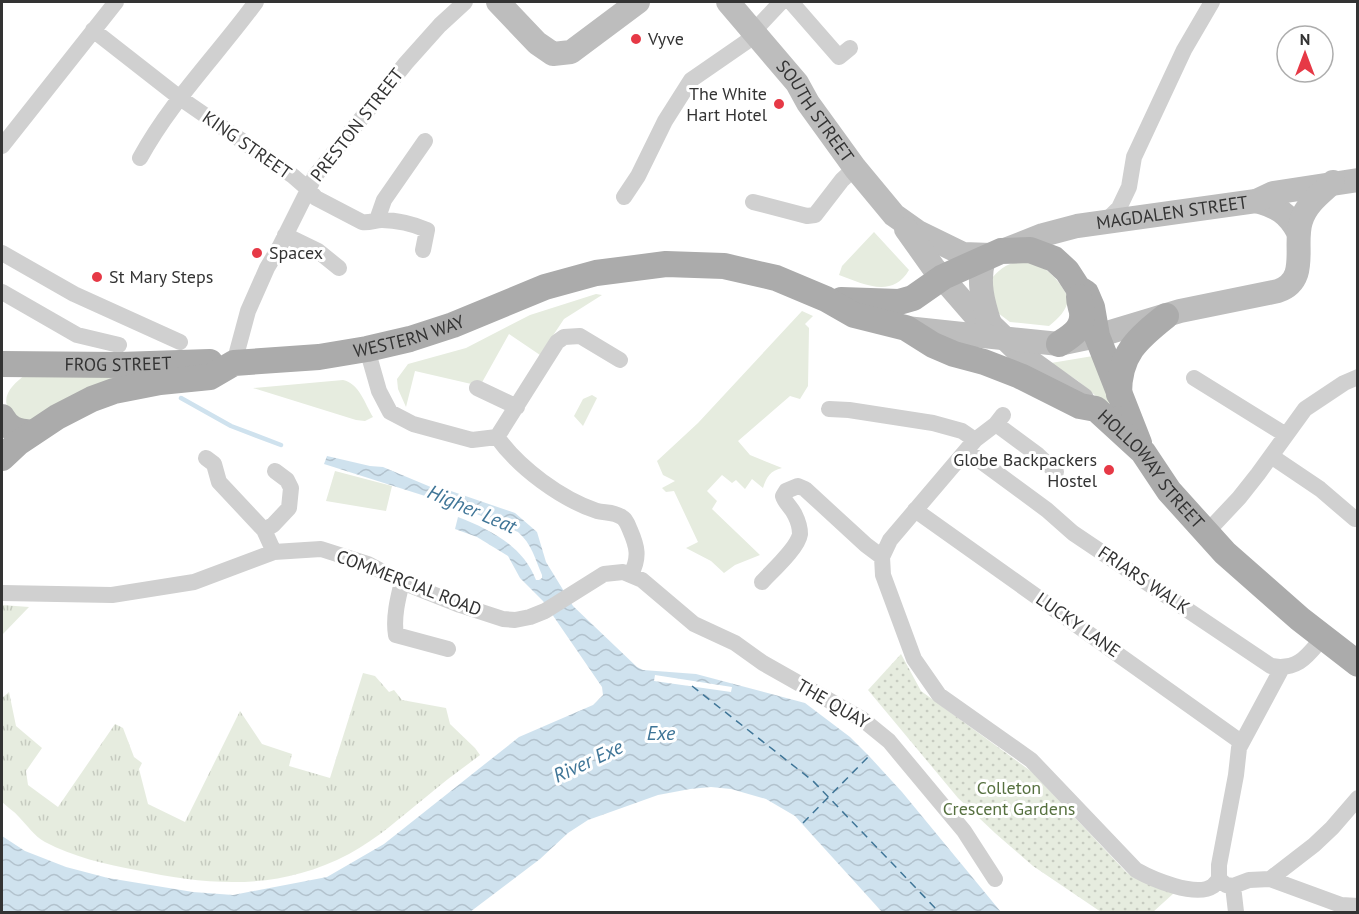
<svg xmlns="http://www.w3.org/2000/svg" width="1359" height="914" viewBox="0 0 1359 914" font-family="'PT Sans',sans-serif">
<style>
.grass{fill:#e6ecdf}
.park{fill:url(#park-tufts)}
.garden{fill:url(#garden-dots)}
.water{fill:url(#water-waves)}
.pier{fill:#fff}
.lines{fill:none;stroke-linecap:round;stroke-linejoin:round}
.stream{stroke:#cfe2ee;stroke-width:4.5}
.ferry{stroke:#3f7597;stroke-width:1.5;stroke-dasharray:8 6;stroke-linecap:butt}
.street{stroke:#d0d0d0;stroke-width:16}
.secondary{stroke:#bdbdbd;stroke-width:24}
.primary{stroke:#ababab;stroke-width:26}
.poi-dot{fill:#e63946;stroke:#fff;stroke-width:2}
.labels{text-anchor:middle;stroke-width:6;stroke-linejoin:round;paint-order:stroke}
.poi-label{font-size:18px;fill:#333;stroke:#fff;text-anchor:start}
.street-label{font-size:18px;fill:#333;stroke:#fff}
.park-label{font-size:18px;fill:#56703f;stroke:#fff}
.water-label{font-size:20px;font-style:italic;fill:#3f7597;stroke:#fff}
</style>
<defs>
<pattern id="park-tufts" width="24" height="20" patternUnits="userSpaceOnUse" patternTransform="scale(1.5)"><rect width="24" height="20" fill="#e6ecdf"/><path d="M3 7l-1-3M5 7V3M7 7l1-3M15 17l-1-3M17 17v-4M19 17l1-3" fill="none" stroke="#c6cbc0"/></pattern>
<pattern id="garden-dots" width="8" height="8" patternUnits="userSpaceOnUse" patternTransform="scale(1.5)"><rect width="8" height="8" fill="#e6ecdf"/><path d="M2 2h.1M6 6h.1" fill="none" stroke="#c6cbc0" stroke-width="1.8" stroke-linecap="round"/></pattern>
<pattern id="water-waves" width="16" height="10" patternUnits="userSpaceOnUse" patternTransform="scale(1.5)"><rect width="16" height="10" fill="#cfe2ee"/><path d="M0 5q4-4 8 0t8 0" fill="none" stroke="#b2c2cd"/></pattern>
</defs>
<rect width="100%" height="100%" fill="#fff"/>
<path class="grass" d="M874,232L909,270C892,299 864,284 839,275L842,266Z
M1027,260C1051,270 1056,277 1069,298C1066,311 1059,318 1049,326L1010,322L998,313L989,282C1000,267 1009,262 1027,260Z
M596,294L602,295L564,319L540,355L509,334L480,386L415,371L406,407L398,389L397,379L408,364L466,348L530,315Z
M802,311L813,316L805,324L809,328L808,386L800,399L790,396L738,441L750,455L782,468C770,471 767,476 763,488L752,479L745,489L736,480L732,483L722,475L707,491L717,501L712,509L760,555L735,565L724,573L711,561L686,548L698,542L674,491L666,492L662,488L675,481L663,475L657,461L698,423Z
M1093,356L1114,411L1078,381L1051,363Z
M141,374L37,421L21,422C17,418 10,413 8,408C1,394 16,382 25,375Z
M343,380C359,383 365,404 373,417L365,421L356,420L253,388Z
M592,395L597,398L583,426L574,416L583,399Z
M335,471L392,486L386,511L326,501Z"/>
<path class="park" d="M2,605L29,607L2,635Z
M363,673L375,676L389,692L394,690L402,700L446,708L450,724L475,748L480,755C462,769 443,782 426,797C401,817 377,839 349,854C278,891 212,886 136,870C105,864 73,857 45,842C34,836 27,825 19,817C14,811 7,807 2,802V698L9,692L16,726L42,748L26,771L28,785L58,807L115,724L123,728L134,757L142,763L139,769L148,804L185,822L240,711L262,744L292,754L289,766L330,778Z"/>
<path class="garden" d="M901,654L921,691L1032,772L1127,873L1150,885L1174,893L1153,912H1101L1033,866L995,833L958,798L868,690Z"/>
<path class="water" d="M327,456L370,466L383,467L445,493L448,490L515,513L537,532L546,562L573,606L637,667L643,670L696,674L805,703L850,737L869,756L902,792L1001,912H882L795,816L766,799L731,789L711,787L690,789L658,795L588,820L568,833L540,859L470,912H2V836L25,851L66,867L108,878L193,892L233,895L327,877L384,844L519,737L593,705L603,695L602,687L543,601L520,578L508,556L477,537L455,529L458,517C491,530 523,546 536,580H539L542,578V575C535,559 532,544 518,532L463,508L324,464Z"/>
<path class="pier" d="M655,675L732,687L731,692L654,681Z"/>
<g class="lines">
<path class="stream" d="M181,398L231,426L281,445"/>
<path class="ferry" d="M692,686L813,781L939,912
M803,823L869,756"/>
<path class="street" d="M791,2L839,57L850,48
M93,30L180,98L293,176L308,189L316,198L362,222C370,223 375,220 382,220C396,220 414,224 427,230L423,250
M2,146L116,2
M140,158C171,101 218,54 256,2
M624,197L638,176L665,121L691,80L746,42L753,32L781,2
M753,202L807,216L815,215L842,180L855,168
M377,220L384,200L425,141
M1106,221L1119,208L1129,187L1134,157L1184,50L1212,2
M285,235L318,251L339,268
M2,253L74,294L180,342
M2,292L77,335L119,345
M367,349L379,391L390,412L413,424L472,440L497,437L557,342L564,337L580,336L620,360
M234,363L248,311L267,268L280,246L315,176L406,63L440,25L465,2
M1194,378L1286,435
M477,388L517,407
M829,409L849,410L933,423L962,431L975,440
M1003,415L996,424L975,440L890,540L882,557L883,575L914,659L939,695L1031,760L1136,870C1152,879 1196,898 1213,886C1215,884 1217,882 1219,879
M996,424L1038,455L1056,472
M497,437C519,468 561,499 597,511C605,513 616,512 623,518C627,521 628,526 630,530C637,546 640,557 631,574
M967,451L1047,510L1073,533L1271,666C1299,671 1308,655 1324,636
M1271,456L1320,489L1355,519
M206,458L214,464L219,482L264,530
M915,510L1241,742
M1206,533L1239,498L1258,474L1305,409L1344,383L1358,377
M274,552L264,530L273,525L289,508L291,488L287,480L275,471
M402,582C398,598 393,618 396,635L448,649
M762,582C772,571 798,548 800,534C800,528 798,521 795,515C792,508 785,503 783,496L786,491L798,486L805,489L866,545L882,557
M2,593L112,595L194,582L274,552L321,549L368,564L402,582L460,605L503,619L515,620L530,617L545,611L604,574L623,572L642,580L694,624L735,643L763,663L862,719L889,741L964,831L995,879
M1282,668L1239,748L1236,775L1219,865V879L1226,885L1233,886L1249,880L1270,879L1314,845L1332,828L1358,798
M1270,879L1341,905L1358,906
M1233,886L1236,912"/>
<g class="secondary">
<path d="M498,2L537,43L553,54L571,52L638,2"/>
<path id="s1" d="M728,2L797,83L808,103L855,168L894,215L918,232L963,254L991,255"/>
<path d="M1256,201C1276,206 1288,213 1298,232"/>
<path d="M906,229L933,267L979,320L990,324L1024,357L1082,399"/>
<path id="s2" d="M1005,250L1043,235L1077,226L1256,201L1273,193L1358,180"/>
<path d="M984,259C977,281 983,303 990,324"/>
<path d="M906,328L1059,344L1097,336L1180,311L1278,291C1310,280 1293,245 1301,221C1306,204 1320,194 1333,182"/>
</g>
<g class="primary">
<path d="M841,300L899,302L913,298L943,277L1001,251L1030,250L1054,259L1067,271L1078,288L1086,293L1092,307L1097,336L1139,443"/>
<path d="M1059,344C1071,336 1084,329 1082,312C1081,307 1079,303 1079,297"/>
<path id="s3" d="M2,364L120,365L210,362"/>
<path d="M1119,394C1119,354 1137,339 1166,316"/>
<path d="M2,417C9,430 18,431 32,433"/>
<path id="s4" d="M2,458L18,443L57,417L92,399L114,391L160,382L210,377L234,363L319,357L367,349L410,339L453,325L545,287L596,273L666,264L724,266L776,278L826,299L854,315L906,328L933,345L954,354L984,362L1020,376L1080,406L1096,409L1143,452L1169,491L1225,553L1300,619L1358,664"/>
</g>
</g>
<g class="poi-dot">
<circle cx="636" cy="39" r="6"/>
<circle cx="779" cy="104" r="6"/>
<circle cx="257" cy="253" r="6"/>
<circle cx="97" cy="277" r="6"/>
<circle cx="1109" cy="470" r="6"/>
</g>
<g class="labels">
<g class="poi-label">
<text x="648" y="45">Vyve</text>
<text x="767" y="100" text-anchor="end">The White<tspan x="767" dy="21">Hart Hotel</tspan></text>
<text x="269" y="259">Spacex</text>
<text x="109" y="283">St Mary Steps</text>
<text x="1097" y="466" text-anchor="end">Globe Backpackers<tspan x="1097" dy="21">Hostel</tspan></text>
</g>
<g class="street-label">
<text dy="6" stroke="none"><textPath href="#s1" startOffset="140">SOUTH STREET</textPath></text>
<text transform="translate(357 125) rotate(-52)" y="6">PRESTON STREET</text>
<text transform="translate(247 145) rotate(35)" y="6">KING STREET</text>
<text dy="6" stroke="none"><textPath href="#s2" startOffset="172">MAGDALEN STREET</textPath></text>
<text dy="6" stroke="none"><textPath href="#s4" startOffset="434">WESTERN WAY</textPath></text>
<text dy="6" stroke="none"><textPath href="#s3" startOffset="116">FROG STREET</textPath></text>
<text dy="6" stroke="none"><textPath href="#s4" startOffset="1244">HOLLOWAY STREET</textPath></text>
<text transform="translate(1144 580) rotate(34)" y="6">FRIARS WALK</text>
<text transform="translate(409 583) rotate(21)" y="6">COMMERCIAL ROAD</text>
<text transform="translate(1078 625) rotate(35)" y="6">LUCKY LANE</text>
<text transform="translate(833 704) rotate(30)" y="6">THE QUAY</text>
</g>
<g class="park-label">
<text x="1009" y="794">Colleton<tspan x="1009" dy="21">Crescent Gardens</tspan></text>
</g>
<g class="water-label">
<text transform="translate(472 509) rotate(23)" y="7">Higher Leat</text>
<text x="661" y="740">Exe</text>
<text transform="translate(588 761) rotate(-25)" y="7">River Exe</text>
</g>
</g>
<rect width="1359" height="914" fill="none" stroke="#333333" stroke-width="6"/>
<g transform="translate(1305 54)"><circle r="28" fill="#ffffff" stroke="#adadad" stroke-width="1.5"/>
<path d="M0-4.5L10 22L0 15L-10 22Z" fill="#e63946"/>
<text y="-9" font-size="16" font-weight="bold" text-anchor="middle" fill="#333333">N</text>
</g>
</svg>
